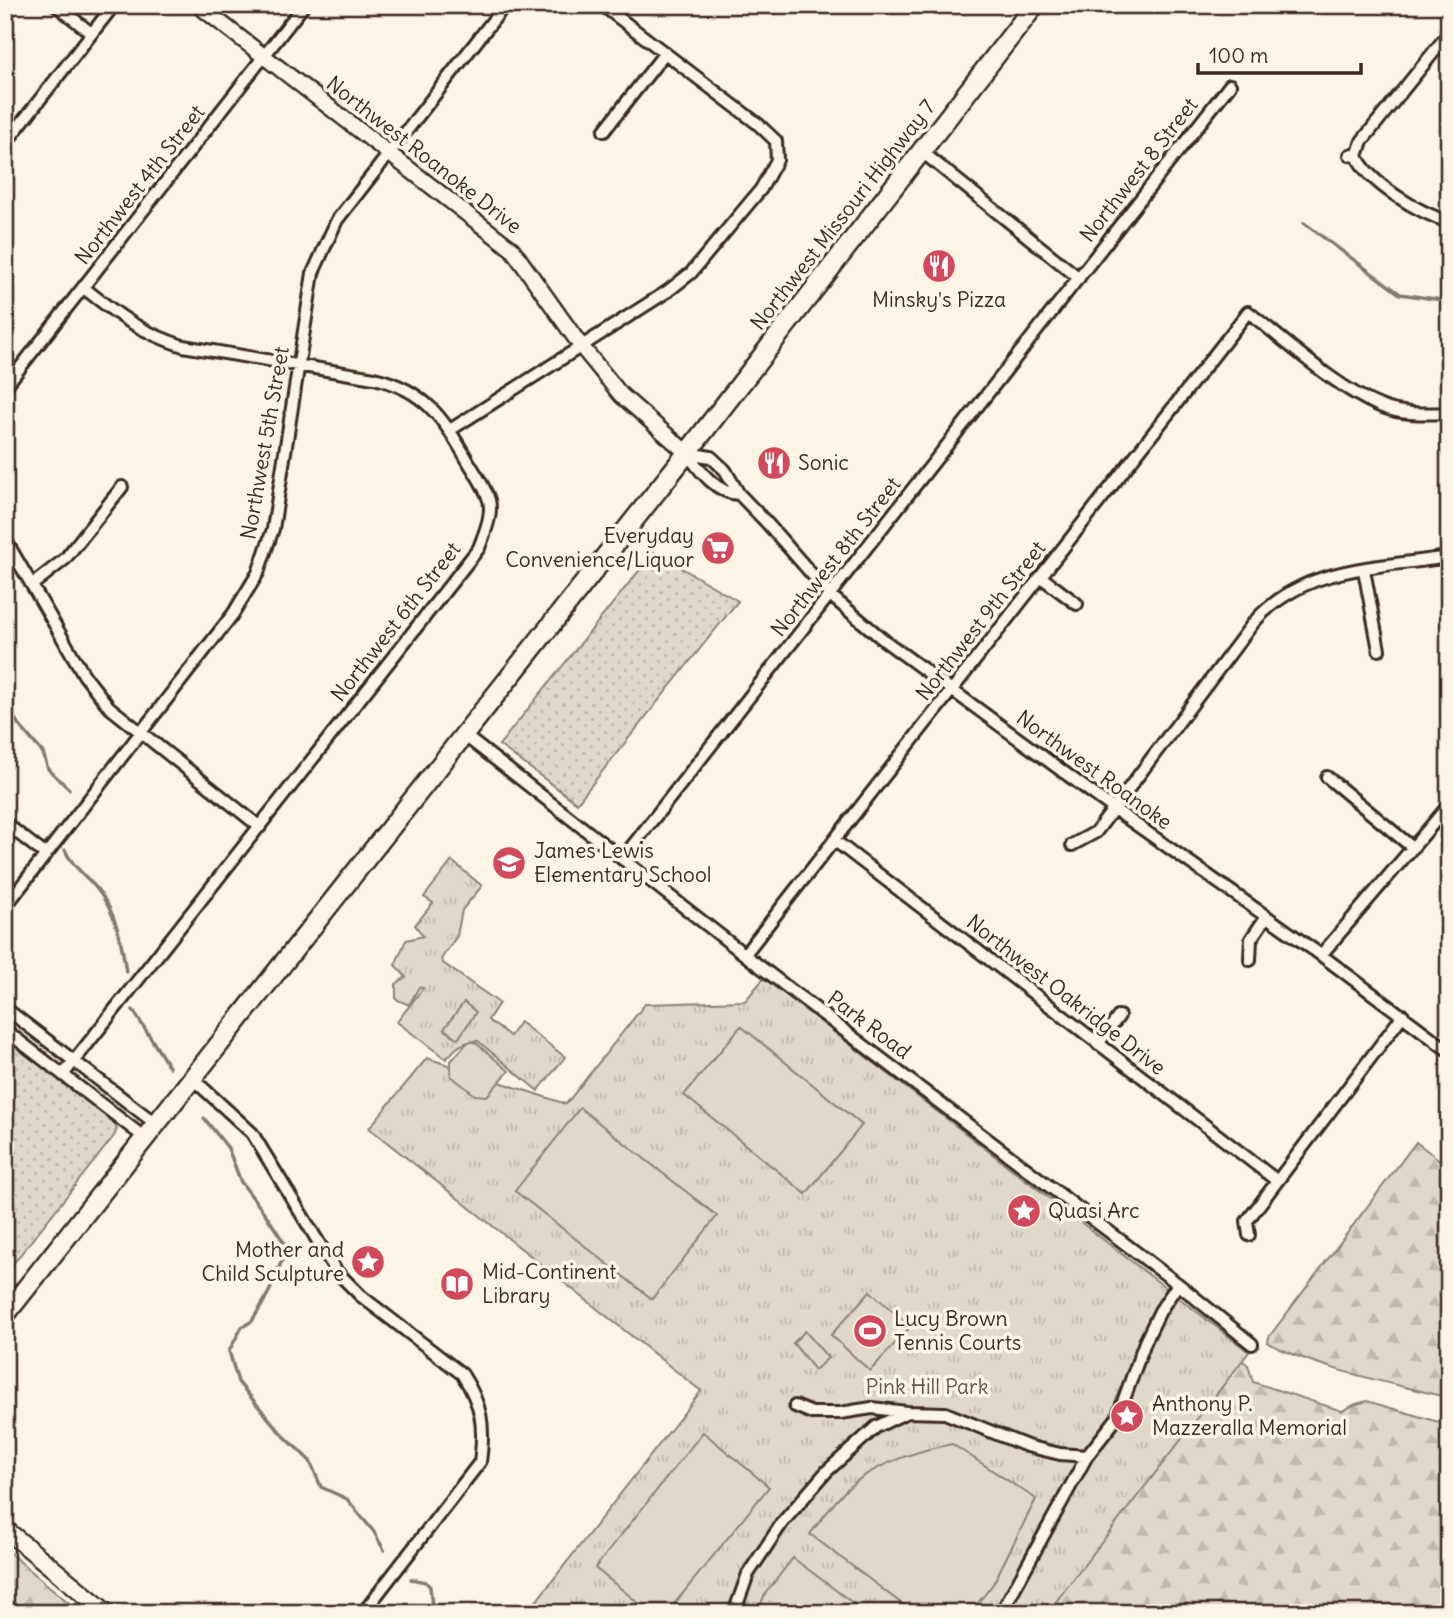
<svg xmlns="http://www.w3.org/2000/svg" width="1454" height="1618" viewBox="0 0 1454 1618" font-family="Delius,sans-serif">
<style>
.grass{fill:url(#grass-dots);stroke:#8e8173;stroke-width:2}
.forest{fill:url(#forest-firs);stroke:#8e8173;stroke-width:2}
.park{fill:url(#park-tufts);stroke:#8e8173;stroke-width:2}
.pitch{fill:#e0d8c8;stroke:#8e8173;stroke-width:2}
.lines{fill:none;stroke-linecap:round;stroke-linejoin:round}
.stream{stroke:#85796b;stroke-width:3.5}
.minor-casing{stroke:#3b2a1e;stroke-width:16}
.tertiary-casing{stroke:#3b2a1e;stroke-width:19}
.secondary-casing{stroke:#3b2a1e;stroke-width:21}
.primary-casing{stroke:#3b2a1e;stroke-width:23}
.minor{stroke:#fcf5e5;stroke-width:10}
.tertiary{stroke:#fcf5e5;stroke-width:14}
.secondary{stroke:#fcf5e5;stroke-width:16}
.primary{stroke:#fcf5e5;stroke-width:18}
.labels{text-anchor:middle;stroke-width:7;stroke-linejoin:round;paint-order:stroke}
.street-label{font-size:21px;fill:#3b2a1e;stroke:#fcf5e5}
.poi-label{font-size:21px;fill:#3b2a1e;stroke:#fcf5e5;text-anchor:start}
.park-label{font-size:21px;fill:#645648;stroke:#fcf5e5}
</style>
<defs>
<pattern id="grass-dots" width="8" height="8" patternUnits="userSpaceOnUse" patternTransform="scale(1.75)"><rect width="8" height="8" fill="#e0d8c8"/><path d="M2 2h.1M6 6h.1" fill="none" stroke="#c1baab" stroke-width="1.8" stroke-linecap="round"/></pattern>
<pattern id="forest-firs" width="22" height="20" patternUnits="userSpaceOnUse" patternTransform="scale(1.75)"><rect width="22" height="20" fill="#e0d8c8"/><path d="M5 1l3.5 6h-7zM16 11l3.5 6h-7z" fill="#c1baab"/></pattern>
<pattern id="park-tufts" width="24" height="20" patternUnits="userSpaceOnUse" patternTransform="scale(1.75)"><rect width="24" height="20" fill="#e0d8c8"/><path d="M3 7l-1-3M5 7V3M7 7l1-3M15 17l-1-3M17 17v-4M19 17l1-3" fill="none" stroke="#c1baab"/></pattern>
</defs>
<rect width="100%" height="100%" fill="#fcf5e5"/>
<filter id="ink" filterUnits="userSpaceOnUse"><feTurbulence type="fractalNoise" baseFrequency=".0143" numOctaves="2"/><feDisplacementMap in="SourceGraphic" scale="14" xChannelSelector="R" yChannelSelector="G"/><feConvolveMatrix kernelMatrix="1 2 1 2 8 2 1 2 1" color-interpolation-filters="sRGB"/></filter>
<g filter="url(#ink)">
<path class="grass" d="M654,552L738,601L577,803L499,745Z
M14,1045L113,1121L117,1129L114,1136L5,1274V1056Z"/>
<path class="forest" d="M1416,1142L1449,1167V1398C1391,1383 1321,1370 1268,1343L1269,1337Z
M1237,1356L1248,1365L1253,1382L1342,1411L1356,1404L1367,1401L1449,1425V1613H1036Z
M5,1549L81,1613H27L5,1596Z"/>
<path class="park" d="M452,861L482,886L462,910L457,936L441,959L443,963L499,1003L488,1020L510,1036L520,1022L565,1057L538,1091L478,1041C462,1041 456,1048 446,1059L397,1022L423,988L419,987L409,1005L396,999V984L406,977L395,965L406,940L423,936L415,925L433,903L424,897Z
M764,978L1249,1352L1047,1613H527L701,1391L369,1128L427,1058L566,1104L645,1004L745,1001Z"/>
<path class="pitch" d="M464,1002L476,1012L458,1039L444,1029Z
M741,1026L862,1125L806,1194L684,1095Z
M468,1042H475L509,1071L487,1096L475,1095L451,1076V1061Z
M580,1108L717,1216L652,1299L515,1191Z
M870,1291L910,1327L870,1371L831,1335Z
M805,1331L828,1358L815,1370L793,1343Z
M703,1432L769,1487L667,1613H651L595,1568Z
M952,1444L1036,1499L993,1584L970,1613H914L810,1534C822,1519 834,1502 848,1488C876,1463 916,1451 952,1444Z
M793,1558L866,1613H757L765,1594Z"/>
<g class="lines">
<path class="stream" d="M1304,223L1400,294L1449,301
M5,704L19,725L43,753L48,769L69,789
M65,850C72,866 86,876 97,889C116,912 122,943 126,972
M133,1010L169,1067
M204,1118L228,1148L241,1182L266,1215L287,1247L272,1286L263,1303L252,1321L242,1327L229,1351L238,1382L280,1432L310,1461L321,1487L347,1499L374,1532L384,1550
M411,1579L426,1582L430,1587L432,1606L444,1613"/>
<g class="minor-casing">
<path id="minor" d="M56,5L91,33
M604,131L664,54
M5,144L114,5
M921,151L1079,278
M1350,155L1357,156C1369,184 1420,213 1449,222
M1357,156L1362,141L1449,33
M5,387L304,5
M450,430L668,291L691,273L761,189L777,160L776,141L758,124L602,5
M687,453L711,457L725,470L739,494L767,523L830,595L885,641L1114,809L1321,955L1449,1051
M687,453C699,470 717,494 739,494
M5,539L84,675L109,707L260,827
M1364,570L1379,650
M1041,577L1077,604
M32,585L65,559L122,487
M464,735L758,965L1178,1284L1252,1344
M1327,777L1413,848
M5,823L46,855
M834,840L1276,1180
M1072,845L1096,832L1254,622C1304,565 1378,568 1449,557
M622,859L1230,85
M5,907L233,614L258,573L273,529L313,273L337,220L505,5
M745,954L1248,312C1286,341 1336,388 1380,406C1401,415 1426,414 1449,413
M1321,955L1449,805
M1250,960L1251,939L1266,917
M5,1008L156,1124
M5,1030L145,1138
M1098,1044L1119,1016
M63,1075L479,548C484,534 493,515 489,500C485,487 475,473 468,461C443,418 425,390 374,378L183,346C140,332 119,316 84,288
M192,1078L252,1133L336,1271L361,1296L462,1374C482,1405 485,1425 480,1462L363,1613
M1249,1235L1247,1221L1403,1015
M795,1406L812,1413H840L872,1408L907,1412L945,1413L1027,1446L1060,1454L1087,1456L1001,1613
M1087,1456L1117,1418L1145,1342L1160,1311L1178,1284
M734,1613L748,1574L782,1523L827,1471L876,1427L907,1412"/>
</g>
<g class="tertiary-casing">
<path id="tertiary" d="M198,5L512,249L581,346L621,395L687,453"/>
</g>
<g class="secondary-casing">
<path id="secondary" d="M5,1529L107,1613"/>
</g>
<g class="primary-casing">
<path id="primary" d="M5,1315L687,453L1035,5"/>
</g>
<use href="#minor" class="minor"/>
<use href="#tertiary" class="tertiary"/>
<use href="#secondary" class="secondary"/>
<use href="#primary" class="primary"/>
</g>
</g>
<defs>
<g id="restaurant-disc" transform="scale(1.75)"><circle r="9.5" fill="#d1495b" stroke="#fcf5e5"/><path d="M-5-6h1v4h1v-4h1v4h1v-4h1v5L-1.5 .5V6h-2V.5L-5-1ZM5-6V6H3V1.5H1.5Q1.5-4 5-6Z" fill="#fff"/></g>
<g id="supermarket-disc" transform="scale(1.75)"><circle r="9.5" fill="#d1495b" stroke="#fcf5e5"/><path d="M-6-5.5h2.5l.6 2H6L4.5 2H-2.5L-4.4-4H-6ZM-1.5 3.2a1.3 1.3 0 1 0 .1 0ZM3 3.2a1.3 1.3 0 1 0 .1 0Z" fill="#fff"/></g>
<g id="school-disc" transform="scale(1.75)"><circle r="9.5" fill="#d1495b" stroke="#fcf5e5"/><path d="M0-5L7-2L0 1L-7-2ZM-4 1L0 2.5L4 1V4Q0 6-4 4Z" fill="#fff"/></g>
<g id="sight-disc" transform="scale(1.75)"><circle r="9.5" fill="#d1495b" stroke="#fcf5e5"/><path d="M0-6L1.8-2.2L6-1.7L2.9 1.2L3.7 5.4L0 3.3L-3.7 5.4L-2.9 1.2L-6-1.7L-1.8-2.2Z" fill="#fff"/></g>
<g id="library-disc" transform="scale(1.75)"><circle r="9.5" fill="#d1495b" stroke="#fcf5e5"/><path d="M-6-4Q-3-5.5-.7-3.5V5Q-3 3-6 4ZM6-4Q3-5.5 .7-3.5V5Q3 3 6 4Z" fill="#fff"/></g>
<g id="stadium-disc" transform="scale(1.75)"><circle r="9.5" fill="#d1495b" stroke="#fcf5e5"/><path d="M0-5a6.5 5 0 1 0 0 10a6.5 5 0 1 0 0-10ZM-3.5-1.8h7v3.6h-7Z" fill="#fff"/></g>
</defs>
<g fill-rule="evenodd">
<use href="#restaurant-disc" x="939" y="266"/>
<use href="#restaurant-disc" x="774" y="463"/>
<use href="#supermarket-disc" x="718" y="548"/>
<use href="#school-disc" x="509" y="863"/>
<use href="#sight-disc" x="1024" y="1211"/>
<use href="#sight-disc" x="368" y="1262"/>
<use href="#library-disc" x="457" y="1284"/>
<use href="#stadium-disc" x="870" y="1331"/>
<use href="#sight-disc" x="1127" y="1416"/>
</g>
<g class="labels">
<g class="street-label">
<text transform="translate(424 155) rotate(38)" y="7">Northwest Roanoke Drive</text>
<text transform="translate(1139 170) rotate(-52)" y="7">Northwest 8 Street</text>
<text transform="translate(140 185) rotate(-52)" y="7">Northwest 4th Street</text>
<text transform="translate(843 215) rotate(-52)" y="7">Northwest Missouri Highway 7</text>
<text transform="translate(265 443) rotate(-80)" y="7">Northwest 5th Street</text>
<text transform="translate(836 557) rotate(-52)" y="7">Northwest 8th Street</text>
<text transform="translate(981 621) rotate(-52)" y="7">Northwest 9th Street</text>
<text transform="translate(396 622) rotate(-52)" y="7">Northwest 6th Street</text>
<text transform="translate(1094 770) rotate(36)" y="7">Northwest Roanoke</text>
<text transform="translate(1066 995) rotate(38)" y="7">Northwest Oakridge Drive</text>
<text transform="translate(869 1025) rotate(37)" y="7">Park Road</text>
</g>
<g class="poi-label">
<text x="939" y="307" text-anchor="middle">Minsky's Pizza</text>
<text x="798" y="470">Sonic</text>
<text x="694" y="543" text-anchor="end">Everyday<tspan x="694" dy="24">Convenience/Liquor</tspan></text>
<text x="534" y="858">James Lewis<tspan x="534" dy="24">Elementary School</tspan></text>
<text x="1048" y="1218">Quasi Arc</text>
<text x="344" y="1257" text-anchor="end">Mother and<tspan x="344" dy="24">Child Sculpture</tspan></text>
<text x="482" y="1279">Mid-Continent<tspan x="482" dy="24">Library</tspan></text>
<text x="894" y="1326">Lucy Brown<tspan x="894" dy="24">Tennis Courts</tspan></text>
<text x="1152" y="1411">Anthony P.<tspan x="1152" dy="24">Mazzeralla Memorial</tspan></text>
</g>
<g class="park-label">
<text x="927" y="1394">Pink Hill Park</text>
</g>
</g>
<rect width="1454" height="1618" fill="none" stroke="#fcf5e5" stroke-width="28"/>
<rect x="14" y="14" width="1426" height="1590" fill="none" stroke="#3b2a1e" stroke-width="2.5" filter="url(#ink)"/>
<path d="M1198 63v10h163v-10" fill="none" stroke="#3b2a1e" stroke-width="3.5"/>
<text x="1209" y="63" font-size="21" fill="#3b2a1e" stroke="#fcf5e5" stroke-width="5" paint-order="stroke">100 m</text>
</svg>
